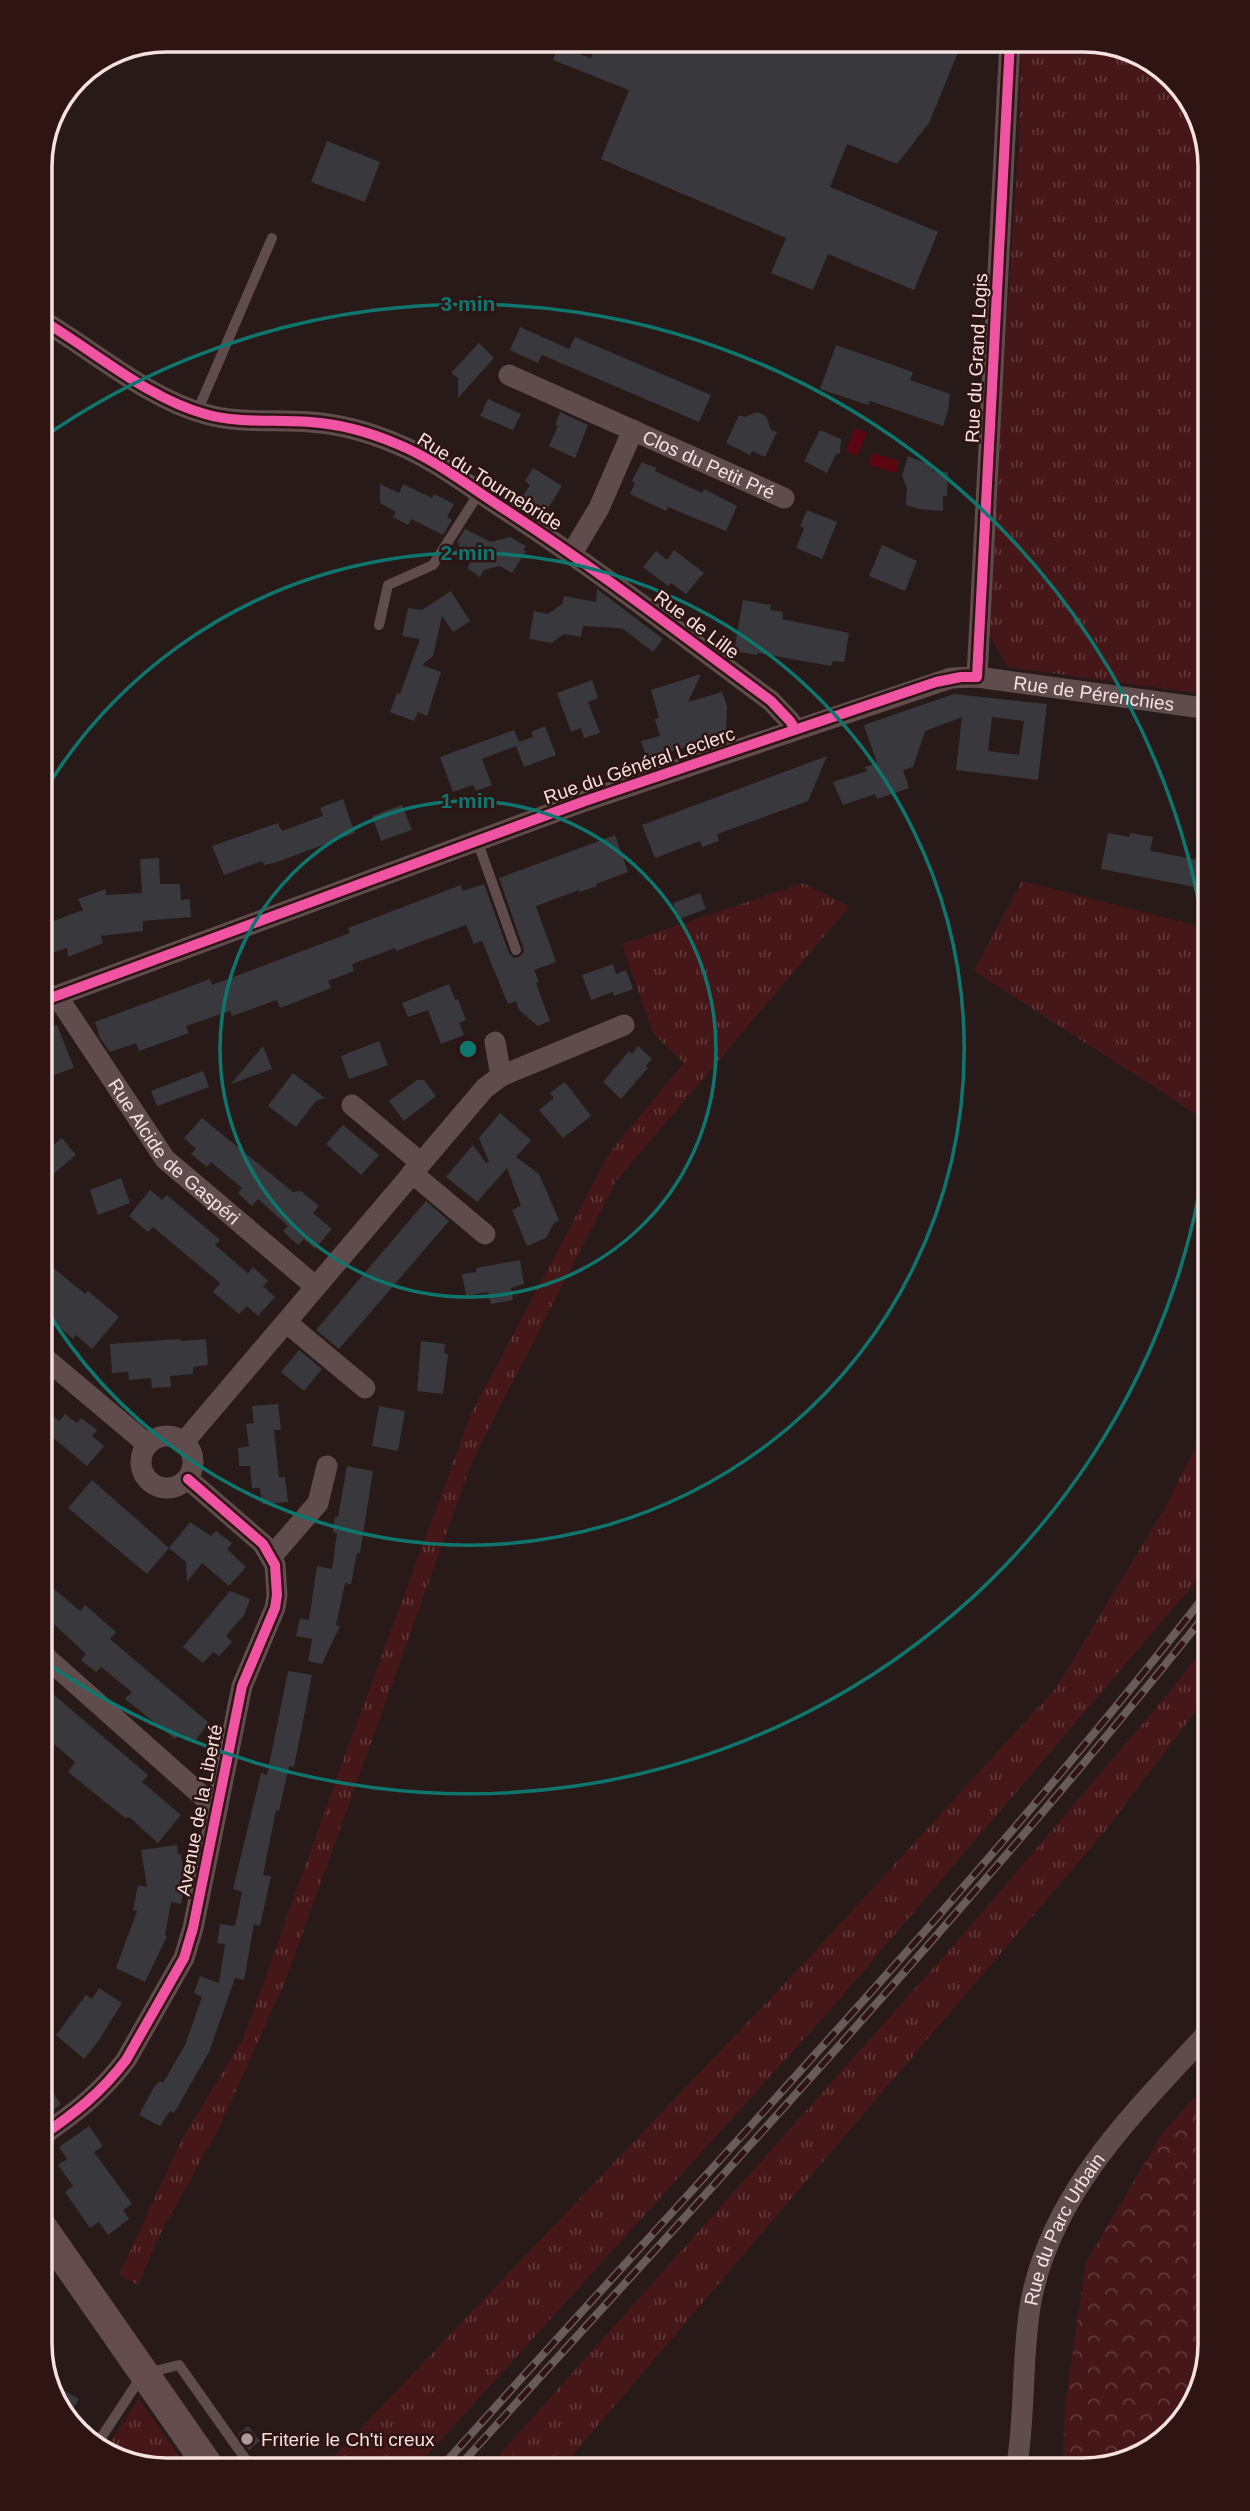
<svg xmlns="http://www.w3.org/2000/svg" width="1250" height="2511" viewBox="0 0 1250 2511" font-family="Helvetica,sans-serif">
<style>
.grass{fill:url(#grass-tufts)}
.park{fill:url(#park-crowns)}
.water{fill:#5b0612}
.building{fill:#39383d;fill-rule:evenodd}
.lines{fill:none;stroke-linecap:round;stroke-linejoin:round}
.service{stroke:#604c4c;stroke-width:10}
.minor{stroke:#604c4c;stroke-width:21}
.secondary{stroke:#644c4c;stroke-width:30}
.rail-casing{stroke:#695b5a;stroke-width:8}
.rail{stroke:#2e1413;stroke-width:5;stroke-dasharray:16;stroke-linecap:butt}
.cycleway-casing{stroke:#2e1413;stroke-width:15}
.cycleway{stroke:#f153a3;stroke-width:10}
.ring{fill:none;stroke:#0f766e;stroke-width:3.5}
.poi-dot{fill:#ad9b9a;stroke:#2e1413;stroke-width:2.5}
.labels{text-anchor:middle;stroke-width:5;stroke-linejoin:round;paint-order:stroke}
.street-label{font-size:19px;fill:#f5e1e0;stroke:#2e1413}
.poi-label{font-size:19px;fill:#f5e1e0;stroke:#2e1413;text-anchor:start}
.rim{fill:none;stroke:#f5e1e0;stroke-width:3.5}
.centre{fill:#0f766e;stroke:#2e1413;stroke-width:3.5}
.ring-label{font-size:21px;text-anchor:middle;font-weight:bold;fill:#0f766e;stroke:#2e1413;stroke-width:5;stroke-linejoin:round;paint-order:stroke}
</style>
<defs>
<pattern id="grass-tufts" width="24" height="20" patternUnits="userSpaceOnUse" patternTransform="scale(1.75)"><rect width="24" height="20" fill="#461718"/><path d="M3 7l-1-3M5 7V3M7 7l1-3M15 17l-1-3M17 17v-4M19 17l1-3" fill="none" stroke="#613839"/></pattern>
<pattern id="park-crowns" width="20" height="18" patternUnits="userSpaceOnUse" patternTransform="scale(1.75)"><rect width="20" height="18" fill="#461718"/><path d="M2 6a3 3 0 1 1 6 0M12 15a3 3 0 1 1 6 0" fill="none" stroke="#613839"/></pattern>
</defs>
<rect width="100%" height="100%" fill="#281a19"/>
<path class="grass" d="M1021,41H1092L1160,66L1200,119L1210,167V695L1008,667L989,634L1005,342L1019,145Z
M1022,881L1210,929V1123L974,971Z
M803,883L849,907L616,1181L473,1459L286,1979L220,2126L159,2236L138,2285L119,2275L182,2139L244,2037L349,1744L472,1412L610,1152L684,1063L653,1033L622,944Z
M1210,1419V1565L832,2008L413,2471H320L805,1962L1056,1688L1163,1511Z
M1210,1640V1692L1105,1831L559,2471H485L969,1928L1167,1695Z
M139,2399L189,2470V2471L159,2470L104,2452Z"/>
<path class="park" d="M1210,2080V2344L1188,2415L1131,2461L1083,2471H1062L1065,2405L1086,2262L1162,2134Z"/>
<path class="water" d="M855,428L867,433L857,456L846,451Z
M872,453L899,461L896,473L869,465Z"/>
<path class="building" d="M597,40L949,41L961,45L929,123L897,164L847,144L830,187L938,232L914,290L828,254L813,290L771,273L786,238L601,159L629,90L553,60L558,47L591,58Z
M327,141L380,162L365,202L311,182Z
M520,327L569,349L575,337L711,395L699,422L542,355L538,363L510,350Z
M479,343L494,358L458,398V378L451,373Z
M836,345L913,372L910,380L950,394L948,411L943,426L870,401L868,405L820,389Z
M488,399L521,414L513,430L480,416Z
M560,412L588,425L575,458L549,446L558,426L555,425Z
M757,412L766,416L771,430L777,432L765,457L752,451L750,455L726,443L739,415L745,417Z
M820,430L841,439L840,453L836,454L827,473L804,461Z
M908,456L932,466V471L948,472L947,496H943V511L918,509L906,505L907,488L902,476Z
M642,462L656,468L655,471L702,493L704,489L737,506L726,531L668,507L666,511L630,494L635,483L632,481Z
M533,468L562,486L542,518L519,502L530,485L525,481Z
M380,484L399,493L403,484L432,498L434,494L454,504L447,517L452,520L443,535L411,519L408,525L393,517L396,512L380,503Z
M807,510L837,522L822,559L796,548L804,528L800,526Z
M465,529L491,542L510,537L526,546L523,550L526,551L512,573L500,566L484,570L480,577L467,568L470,563L455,551L460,543L457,542Z
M882,545L917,561L905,591L869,576Z
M674,550L704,573L686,594L671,583L668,586L643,567L656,551L667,560Z
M597,589L663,639L653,652L623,629L617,628L583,626L581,637L564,634L551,643L529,639L534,611L548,614L562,604L564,596L596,602Z
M451,591L470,621L453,632L442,616L433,656L422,665L441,672L427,716L418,712L414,721L390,712L397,693L400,694L420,639L402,636L408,608L422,610Z
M743,600L771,605L770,610L783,612L782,619L849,633L844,662L833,661L831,666L758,653L757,655L734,651Z
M701,674L688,702L722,692L727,706L726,735L647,759L641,741L660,736L655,719L659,718L651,690Z
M592,680L598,698L588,702L600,733L584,738L581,728L571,732L557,693Z
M954,694L1047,704L1038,780L956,770L962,717L925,731L913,767L903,770L909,788L877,799L875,794L843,805L833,782L867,771L865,767L877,763L864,725ZM992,717L1024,721L1019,755L988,751Z
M545,726L556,755L524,767L516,746L482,759L492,785L476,791L473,785L453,792L440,757L514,730L519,742L533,737L531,732Z
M827,756L808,801L717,834L719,841L702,847L700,841L655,858L642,825Z
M343,799L355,833L274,863L264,865L262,861L224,875L212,846L278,823L282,831L323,816L320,808Z
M402,805L412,830L381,841L372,816Z
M1108,833L1129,837L1130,833L1153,837L1150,851L1210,862V890L1101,869Z
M615,835L628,872L596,884L597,886L580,892L579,890L536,906L556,962L534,970L539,982L536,983L550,1021L538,1026L519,1010L516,1001L508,1004L482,941L474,944L466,925L396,951L395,948L352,964L354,971L328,981L331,988L280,1008L277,1000L232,1016L230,1011L186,1026L189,1033L139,1051L136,1043L110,1052L100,1038L95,1022L210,979L212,985L350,933L348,928L461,885L463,891L484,884L509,953L514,958L519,957L524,952L523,947L499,878Z
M159,858L160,884H180L181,900L190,899L191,917L143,921V931L101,936L103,943L68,957L67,948L40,957V926L83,910L78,899L106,889V895L142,893L140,859Z
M700,893L706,909L679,919L673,903Z
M613,964L616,974L626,970L633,989L614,996L613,992L591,1000L582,975Z
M449,984L455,1000L458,999L466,1020L459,1023L464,1035L441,1044L428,1010L408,1017L402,1003Z
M57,1025L74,1068L40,1080V1031Z
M379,1041L388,1065L349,1079L341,1056Z
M263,1046L272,1069L231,1084Z
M638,1046L652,1059L646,1066L648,1068L621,1099L603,1082L629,1051L632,1054Z
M203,1071L209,1087L157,1106L151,1091Z
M293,1073L325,1098L316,1101L296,1127L268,1106Z
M417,1080H424L436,1096L404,1121L389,1101Z
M565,1082L591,1116L563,1138L539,1110L554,1098L550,1093Z
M500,1113L531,1140L516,1157L539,1174L559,1220L554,1223L546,1238L527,1246L512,1210L521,1206L507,1168L477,1202L446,1177L473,1145L486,1163L489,1162L479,1138Z
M202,1118L293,1192L301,1191L319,1206L313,1213L332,1229L315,1249L304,1239L298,1245L283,1231L288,1226L258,1199L252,1206L238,1193L242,1188L211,1162L207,1167L191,1154L196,1149L184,1138Z
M343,1125L379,1155L361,1175L326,1144Z
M62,1138L76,1155L40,1185V1156Z
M121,1178L130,1203L98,1215L90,1190Z
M150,1190L162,1200L167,1195L220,1240L215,1245L236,1263L248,1273L253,1267L268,1281L263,1286L275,1297L258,1316L247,1306L239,1314L213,1292L220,1283L153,1227L148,1232L129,1216Z
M426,1201L449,1221L339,1349L316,1330Z
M40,1257L85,1294L88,1291L119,1317L92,1349L76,1335L73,1339L40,1310Z
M520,1260L524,1284L511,1288L513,1300L491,1304L488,1292L466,1296L462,1274L476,1272V1268Z
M180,1339L181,1341L206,1339L208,1365L193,1367V1374L170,1376L171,1387L152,1388L151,1378L129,1380L128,1372L112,1373L110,1344Z
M421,1341L445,1344L444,1353L448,1354L443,1394L417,1391Z
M299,1350L322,1369L304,1391L281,1372Z
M278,1404L281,1430H274L279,1477H285L288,1502L262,1504L260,1488H252L250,1466H239L238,1448L249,1446L246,1424L254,1423L252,1406Z
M40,1405L59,1421L65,1414L77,1423L81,1418L97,1430L92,1436L104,1446L87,1466L40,1427Z
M379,1406L405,1411L398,1451L372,1446Z
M347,1466L373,1471L360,1553H357L351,1584L345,1583L336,1625L340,1626L322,1664L308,1661L312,1639L296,1636L300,1618L309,1620L317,1566L332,1569L337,1533L333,1532L335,1517H338Z
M92,1480L169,1548L190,1522L211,1536L216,1531L232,1543L227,1549L246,1567L229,1586L202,1563L187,1582L186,1562L169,1548L147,1574L68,1508Z
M40,1577L80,1611L85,1605L116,1632L110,1639L209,1723L193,1743L181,1733L175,1739L125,1699L132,1692L101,1667L96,1672L81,1660L86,1654L40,1611Z
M230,1591L250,1599L244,1615L226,1636L232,1642L219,1656L213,1652L203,1663L183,1647Z
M288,1671L312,1675L294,1767L289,1766L279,1811L276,1810L263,1875L271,1876L260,1926L254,1924L244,1980L235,1978L209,2052L174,2113L170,2111L160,2126L139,2115L154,2087L160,2081L163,2083L185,2045L202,1997L194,1993L200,1976L219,1983L225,1944L217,1943L220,1924L235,1926L242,1892L233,1889L261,1773L267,1775Z
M40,1683L148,1775L142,1782L181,1815L158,1843L129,1817L125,1818L68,1772L75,1762L40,1732Z
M177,1845L178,1854H181L185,1882L181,1904L171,1902L165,1935L167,1936L145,1982L116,1968L137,1911L133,1910L138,1885L147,1887L141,1850Z
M99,1988L122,2003L97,2043L84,2059L56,2035L86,1995L92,1999Z
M40,2075L61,2104L40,2119Z
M89,2126L103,2146L94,2152L132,2204L123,2210L129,2219L108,2235L99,2222L90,2228L65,2192L73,2186L58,2165L67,2159L59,2147Z
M48,2381L79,2399L69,2416L50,2392Z
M248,2426L260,2441L249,2450L238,2434Z"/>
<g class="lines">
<path class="service" d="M197,412L272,238
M379,625L388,585L433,565L479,493
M477,840L516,950
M95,2447L143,2374L179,2365L254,2471"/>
<g class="minor">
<path d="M40,319C93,350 147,398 205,414C239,424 275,419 310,422C340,424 369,432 397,444C434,459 467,485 501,507C594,567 682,635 771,701L790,721L795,729"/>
<path id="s1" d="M509,375L784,498"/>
<path d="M572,553L599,508L633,430"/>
<path d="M977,677L1010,41"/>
<path id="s2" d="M57,996L165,1159L316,1287"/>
<path id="s3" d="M40,1002L585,801L951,678L977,677L1210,709"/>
<path d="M495,1042L501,1076"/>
<path d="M352,1105L421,1163"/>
<path d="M412,1173L485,1234"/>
<path d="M286,1322L365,1388"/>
<path d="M40,1354L147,1444"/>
<circle cx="167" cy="1462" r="26"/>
<path d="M184,1442L485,1088L501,1076L624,1025"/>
<path d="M271,1557L318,1503L327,1466"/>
<path d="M40,1652L217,1809"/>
<path d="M40,2137C75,2113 101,2093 126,2060L184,1958L193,1928L242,1686L275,1608L277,1595L275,1565L263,1544L188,1479"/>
<path id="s4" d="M1016,2471C1026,2415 1021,2357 1031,2301C1053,2189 1136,2111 1210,2030"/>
</g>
<path class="secondary" d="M40,2224L212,2471"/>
<g class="rail-casing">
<path id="rail" d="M438,2471C698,2180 970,1897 1210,1589
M455,2471C711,2187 972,1908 1210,1609"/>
</g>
<use href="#rail" class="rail"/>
<g class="cycleway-casing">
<path id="cycleway" d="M40,319C93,350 147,398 205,414C239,424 275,419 310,422C340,424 369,432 397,444C434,459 467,485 501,507C594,567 682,635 771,701L790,721L795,729
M40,1002L585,801L936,682L961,677H977L1010,41
M40,2137C75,2113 101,2093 126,2060L184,1958L193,1928L242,1686L275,1608L277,1595L275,1565L263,1544L188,1479"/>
</g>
<use href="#cycleway" class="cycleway"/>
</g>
<g class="ring">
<circle cx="468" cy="1049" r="248"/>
<path d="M41 797A496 496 0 1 1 41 1301"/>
<path d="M1210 1120A745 745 0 0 1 41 1659M41 439A745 745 0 0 1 1210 978"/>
</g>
<circle class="poi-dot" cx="247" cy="2439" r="7"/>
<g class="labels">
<g class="street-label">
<text transform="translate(976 358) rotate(-87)" y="7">Rue du Grand Logis</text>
<text dy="7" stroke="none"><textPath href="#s1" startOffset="219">Clos du Petit Pré</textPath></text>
<text transform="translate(490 481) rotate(32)" y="7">Rue du Tournebride</text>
<text transform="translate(697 624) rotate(37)" y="7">Rue de Lille</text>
<text dy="7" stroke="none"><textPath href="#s3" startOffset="1111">Rue de Pérenchies</textPath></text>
<text transform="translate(639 765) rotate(-19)" y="7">Rue du Général Leclerc</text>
<text dy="7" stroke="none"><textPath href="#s2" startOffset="196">Rue Alcide de Gaspéri</textPath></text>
<text transform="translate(199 1810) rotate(-79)" y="7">Avenue de la Liberté</text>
<text dy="7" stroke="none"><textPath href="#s4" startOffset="250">Rue du Parc Urbain</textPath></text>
</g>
<g class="poi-label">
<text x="261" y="2446">Friterie le Ch'ti creux</text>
</g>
</g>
<path d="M0 0H1250V2511H0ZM166 52H1084A114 114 0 0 1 1198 166V2344A114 114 0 0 1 1084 2458H166A114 114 0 0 1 52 2344V166A114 114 0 0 1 166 52Z" fill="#2e1413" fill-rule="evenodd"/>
<path class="rim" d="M166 52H1084A114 114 0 0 1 1198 166V2344A114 114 0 0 1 1084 2458H166A114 114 0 0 1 52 2344V166A114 114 0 0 1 166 52Z"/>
<circle cx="468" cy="1049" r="10" class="centre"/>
<g class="ring-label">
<text x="468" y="311">3 min</text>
<text x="468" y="560">2 min</text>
<text x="468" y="808">1 min</text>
</g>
</svg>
